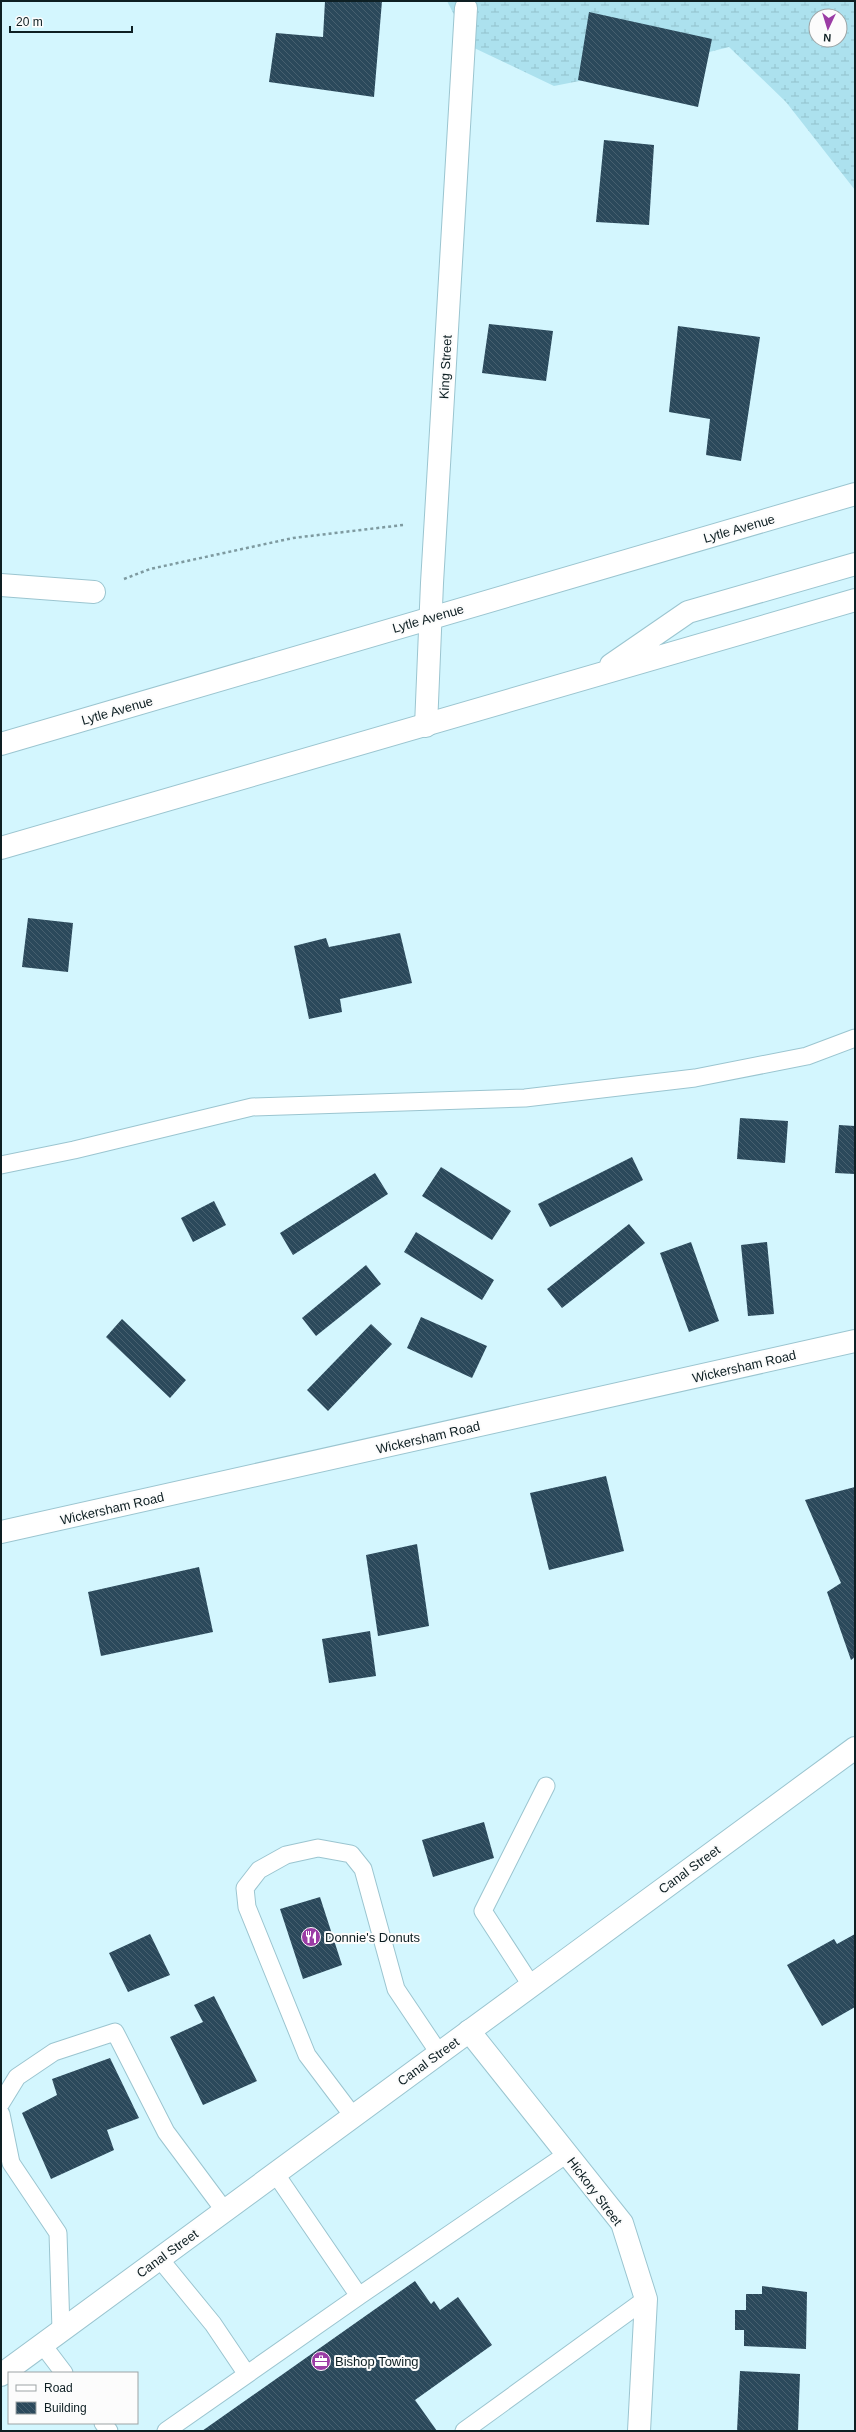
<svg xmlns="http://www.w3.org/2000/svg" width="856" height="2432" viewBox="0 0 856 2432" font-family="Arial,sans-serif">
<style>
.wetland{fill:url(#wetland-marsh);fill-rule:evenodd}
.building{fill:url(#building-back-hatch)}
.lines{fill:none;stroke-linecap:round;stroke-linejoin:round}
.service-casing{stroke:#9bc5d0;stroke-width:19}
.minor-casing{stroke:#9bc5d0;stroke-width:24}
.secondary-casing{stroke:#9bc5d0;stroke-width:24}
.primary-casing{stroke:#9bc5d0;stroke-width:24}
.path{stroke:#7e9aa0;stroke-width:2.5;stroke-dasharray:3 3;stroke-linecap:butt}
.service{stroke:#fff;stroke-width:17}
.minor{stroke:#fff;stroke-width:22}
.secondary{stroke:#fff;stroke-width:22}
.primary{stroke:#fff;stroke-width:22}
.labels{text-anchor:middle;stroke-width:4;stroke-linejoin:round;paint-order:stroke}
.street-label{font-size:13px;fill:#0e1f23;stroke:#fcfcfc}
.poi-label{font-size:13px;fill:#0e1f23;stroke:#fcfcfc;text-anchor:start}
</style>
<defs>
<pattern id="wetland-marsh" width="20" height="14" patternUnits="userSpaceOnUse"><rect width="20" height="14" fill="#ace1ee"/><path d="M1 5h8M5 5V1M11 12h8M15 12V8" fill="none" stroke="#93c1cc"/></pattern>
<pattern id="building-back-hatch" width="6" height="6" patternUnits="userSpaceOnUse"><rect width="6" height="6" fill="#2b495b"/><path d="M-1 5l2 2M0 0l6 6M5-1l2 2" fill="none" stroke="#47606f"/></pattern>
</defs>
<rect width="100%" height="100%" fill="#d3f6fe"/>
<path class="wetland" d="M447,1H855V190L786,102L729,47L650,67L554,86L470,46ZM816,16H840V40H816Z"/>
<path class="building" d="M325,1H382L374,97L269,82L276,33L323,37Z
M589,12L712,39L698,107L578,80Z
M604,140L654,145L649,225L596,222Z
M489,324L553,331L546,381L482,373Z
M678,326L760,337L741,461L706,455L710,419L669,412Z
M28,918L73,923L68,972L22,967Z
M400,933L412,983L340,999L342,1012L309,1019L294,946L326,938L329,947Z
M740,1118L788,1121L785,1163L737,1159Z
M839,1125L855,1126V1174L835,1173Z
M632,1157L643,1180L550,1227L538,1204Z
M441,1167L511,1211L492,1240L422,1196Z
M375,1173L388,1194L293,1255L280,1233Z
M214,1201L226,1225L193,1242L181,1218Z
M629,1224L645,1243L562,1308L547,1289Z
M416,1232L494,1280L482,1300L404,1252Z
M691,1242L719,1321L689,1332L660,1253Z
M767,1242L774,1314L748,1316L741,1245Z
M366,1265L381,1284L316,1336L302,1318Z
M421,1317L487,1346L472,1378L407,1348Z
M122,1319L186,1380L170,1398L106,1337Z
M371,1324L392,1344L328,1411L307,1390Z
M606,1476L624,1551L549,1570L530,1493Z
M855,1487V1657L851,1660L827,1592L841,1583L805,1500Z
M417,1544L429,1626L378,1636L366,1555Z
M199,1567L213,1632L101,1656L88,1592Z
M370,1631L376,1676L329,1683L322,1639Z
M484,1822L494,1858L433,1877L422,1840Z
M320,1897L342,1965L303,1979L280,1909Z
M150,1934L170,1975L128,1992L109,1953Z
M855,1934V2007L822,2026L787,1965L834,1939L837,1944Z
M214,1996L257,2081L203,2105L170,2037L203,2022L194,2005Z
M110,2058L139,2118L107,2130L114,2150L51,2179L22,2113L57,2095L52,2079Z
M415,2281L431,2304L434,2301L440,2310L458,2297L492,2345L415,2400L437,2431H202Z
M762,2286L807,2292L806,2349L744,2346V2330H735V2310H746V2294H762Z
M740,2371L800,2374L798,2431H737Z"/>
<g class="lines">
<g class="service-casing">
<path id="service" d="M1,1165L74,1150L252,1107L525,1098L695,1078L807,1056L855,1038
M531,1985L483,1911L546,1786
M1,2103L17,2077L54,2052L115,2032L166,2132L224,2210
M1,2114L11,2163L58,2233L61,2330
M353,2116L307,2055L247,1907L245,1888L259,1870L286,1855L318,1848L351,1854L363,1869L396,1989L439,2053
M159,2258L213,2324L246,2373
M359,2296L567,2154
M42,2344L64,2373
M103,2423L109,2431
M166,2431L359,2296L275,2173
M464,2431L646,2299"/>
</g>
<g class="minor-casing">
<path id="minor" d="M1,585L94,592
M426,726L432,583L466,8
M1,1532L855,1341
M469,2031L622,2223L646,2299L639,2431"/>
</g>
<g class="secondary-casing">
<path id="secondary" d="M611,665L688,612L855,564
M1,744L855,494
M1,848L855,600"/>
</g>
<g class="primary-casing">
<path id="primary" d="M1,2375L855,1748"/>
</g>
<path class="path" d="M124,579L150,569L293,538L403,525"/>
<use href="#service" class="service"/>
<use href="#minor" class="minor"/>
<use href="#secondary" class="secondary"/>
<use href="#primary" class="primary"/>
</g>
<defs>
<g id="restaurant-disc" transform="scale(1)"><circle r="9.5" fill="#9b3ca5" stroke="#fcfcfc"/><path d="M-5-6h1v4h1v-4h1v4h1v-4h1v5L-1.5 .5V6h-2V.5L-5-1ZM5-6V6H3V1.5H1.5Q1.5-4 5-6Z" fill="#fff"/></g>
<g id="office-disc" transform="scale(1)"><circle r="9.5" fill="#9b3ca5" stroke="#fcfcfc"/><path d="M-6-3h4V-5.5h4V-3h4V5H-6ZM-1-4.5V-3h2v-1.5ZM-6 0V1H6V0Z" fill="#fff"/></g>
</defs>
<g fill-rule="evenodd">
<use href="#restaurant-disc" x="311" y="1937"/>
<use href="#office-disc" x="321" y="2361"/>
</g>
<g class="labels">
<g class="street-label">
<text transform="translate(445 367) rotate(-87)" y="5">King Street</text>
<text transform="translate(739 528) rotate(-16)" y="5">Lytle Avenue</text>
<text transform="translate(428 618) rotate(-16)" y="5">Lytle Avenue</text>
<text transform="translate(117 710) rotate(-16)" y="5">Lytle Avenue</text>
<text transform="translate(744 1366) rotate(-13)" y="5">Wickersham Road</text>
<text transform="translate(428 1437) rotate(-13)" y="5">Wickersham Road</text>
<text transform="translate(112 1508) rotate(-13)" y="5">Wickersham Road</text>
<text transform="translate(689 1869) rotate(-36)" y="5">Canal Street</text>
<text transform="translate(428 2061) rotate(-36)" y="5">Canal Street</text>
<text transform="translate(595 2191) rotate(53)" y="5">Hickory Street</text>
<text transform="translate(167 2253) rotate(-36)" y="5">Canal Street</text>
</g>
<g class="poi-label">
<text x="325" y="1942">Donnie's Donuts</text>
<text x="335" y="2366">Bishop Towing</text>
</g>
</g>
<rect width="856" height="2432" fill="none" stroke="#0e1f23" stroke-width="4"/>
<rect x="8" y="2372" width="130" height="52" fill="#fcfcfc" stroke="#9da4a5"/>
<rect x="16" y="2385" width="20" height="6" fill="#ffffff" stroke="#9da4a5"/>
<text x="44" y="2392" font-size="12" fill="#0e1f23">Road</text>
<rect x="16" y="2402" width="20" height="12" fill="url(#building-back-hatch)" stroke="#9da4a5"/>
<text x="44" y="2412" font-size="12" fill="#0e1f23">Building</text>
<g transform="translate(828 28) rotate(184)"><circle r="19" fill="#fcfcfc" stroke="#9da4a5"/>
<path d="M0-3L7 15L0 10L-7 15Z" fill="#9b3ca5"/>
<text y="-6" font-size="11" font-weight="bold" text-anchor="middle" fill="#0e1f23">N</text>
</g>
<path d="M10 26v6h122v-6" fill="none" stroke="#0e1f23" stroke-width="2"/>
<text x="16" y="26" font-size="12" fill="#0e1f23" stroke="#fcfcfc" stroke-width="3" paint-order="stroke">20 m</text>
</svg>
